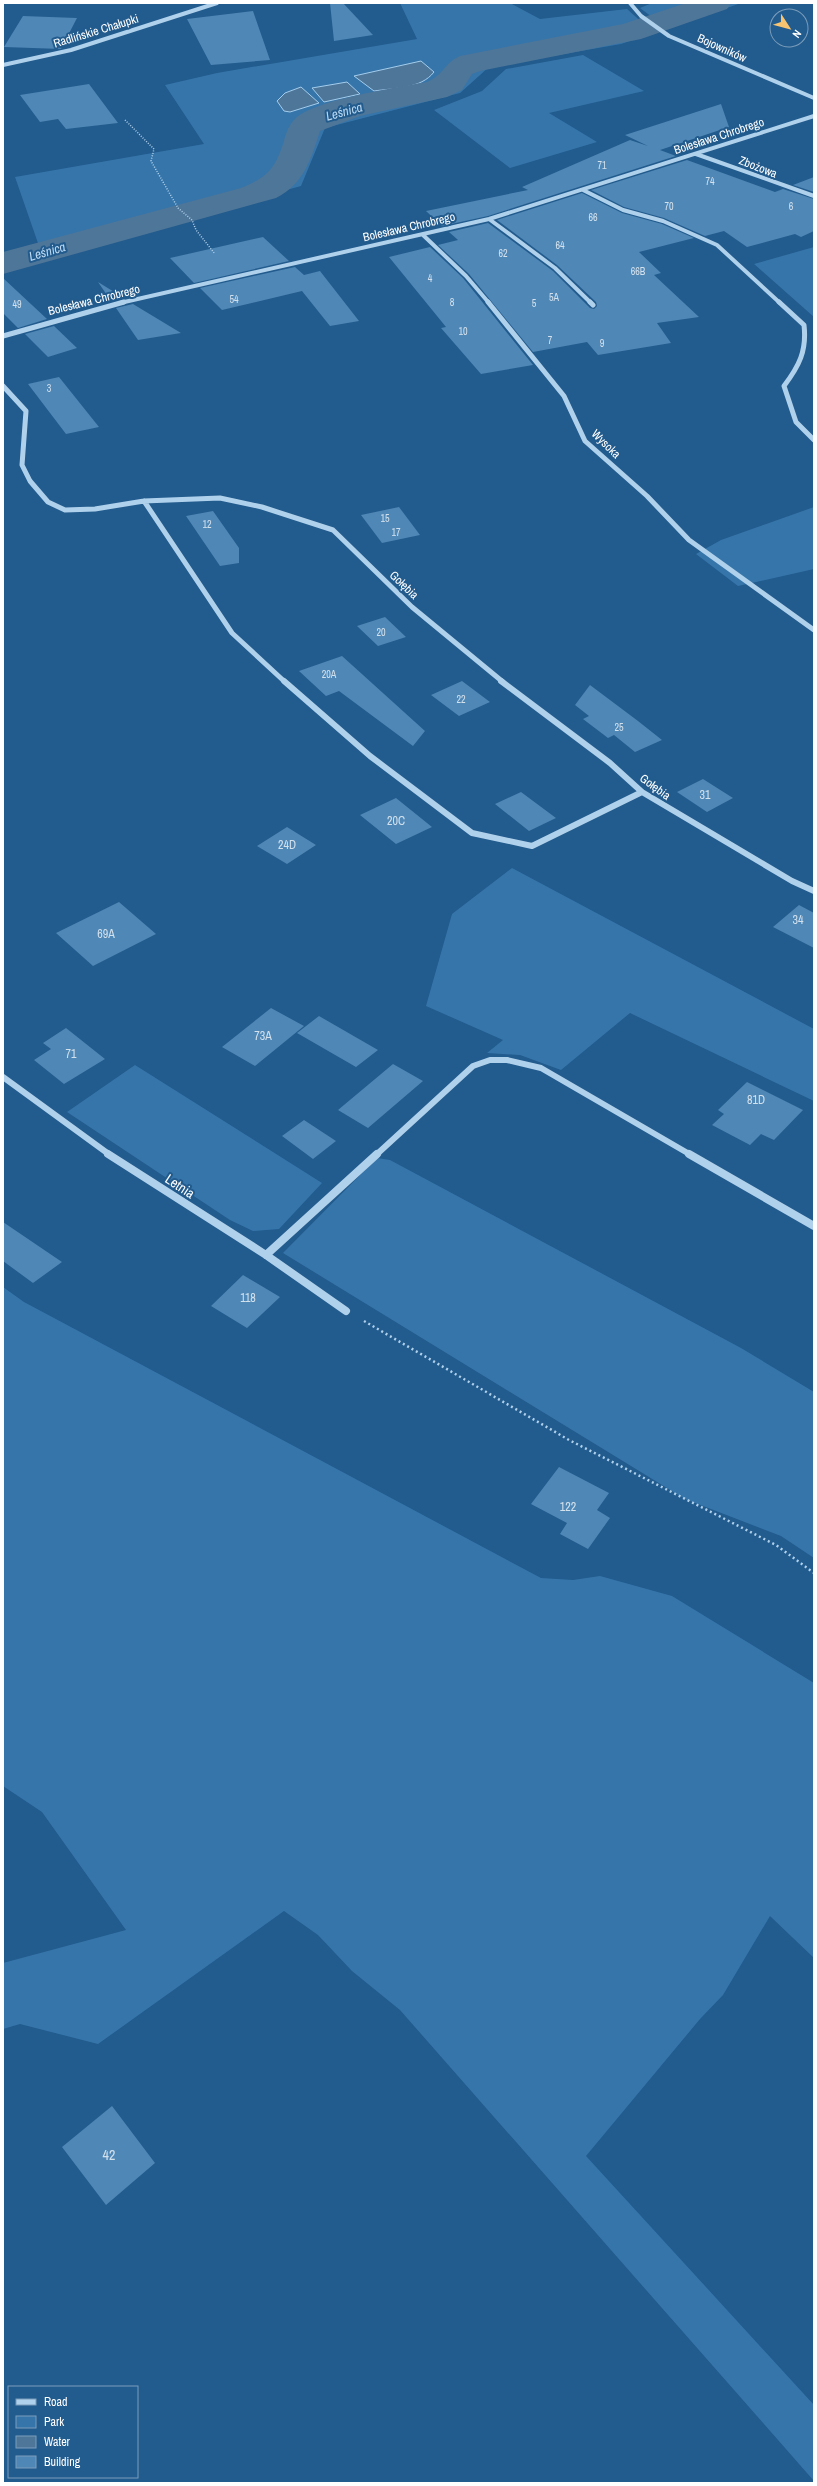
<svg xmlns="http://www.w3.org/2000/svg" width="817" height="2486" viewBox="0 0 817 2486" font-family="'Archivo Narrow',sans-serif">
<style>
.green{fill:#3675aa}
.water{fill:#4e7699;stroke:#a4cded}
.lines{fill:none;stroke-linecap:round;stroke-linejoin:round}
.river{fill:#4e7699;fill-rule:evenodd}
.building{fill:#4f87b6}
.path-far1{stroke:#b0d1ec;stroke-width:1.5;stroke-dasharray:1 1.5;stroke-linecap:butt}
.path{stroke:#b0d1ec;stroke-width:2.5;stroke-dasharray:2 3;stroke-linecap:butt}
.minor-far3{stroke:#b0d1ec;stroke-width:4}
.minor-far2{stroke:#b0d1ec;stroke-width:5}
.minor-far1{stroke:#b0d1ec;stroke-width:6}
.minor{stroke:#b0d1ec;stroke-width:8}
.labels{text-anchor:middle;stroke-width:4;stroke-linejoin:round;paint-order:stroke}
.far-number-label{font-size:10px;fill:#d3e1ed}
.far-street-label{font-size:12px;fill:#fff;stroke:#225b8d}
.number-label{font-size:12px;fill:#d3e1ed}
.far-water-label{font-size:13px;font-style:italic;fill:#bcdaf3;stroke:#225b8d}
.street-label{font-size:14px;fill:#fff;stroke:#225b8d}
.near-number-label{font-size:14px;fill:#d3e1ed}
</style>
<rect width="100%" height="100%" fill="#225b8d"/>
<path class="green" d="M400,3H510L540,19L627,9L654,33L621,44L489,67L460,93L325,128L301,186L3,269V257L39,246L15,177L204,144L165,85L217,73L417,39Z
M652,3H741L668,29L640,8Z
M583,55L644,91L549,113L597,142L510,168L434,110L482,91L506,69Z
M814,247V317L754,264Z
M814,507V569L738,586L696,554L721,540Z
M512,868L814,1029V1101L630,1013L561,1070L520,1055L487,1053L503,1040L426,1006L452,914Z
M135,1065L322,1183L279,1229L253,1231L230,1220L67,1112Z
M377,1158L390,1160L741,1348L814,1392V1558L781,1536L685,1499L283,1253Z
M3,1287L24,1302L541,1578L573,1580L600,1576L672,1596L814,1683V1958L770,1916L723,1995L700,2019L586,2156L814,2405V2481L400,2010L352,1971L318,1935L284,1911L98,2044L20,2024L3,2029V1963L126,1930L42,1812L3,1786Z"/>
<path class="water" d="M421,61L434,72C421,89 394,88 374,91L354,76Z
M347,82L360,94L324,102L312,88Z
M301,87L319,103L290,112L284,111L277,101L285,93Z"/>
<g class="lines">
<path class="river" d="M686,3H731L727,9L641,39L480,71L472,74L462,90L447,97L360,116L320,131C311,159 304,184 276,198L3,274V252L241,188C268,177 275,169 284,141C286,133 289,125 295,119C313,100 399,87 427,82C445,74 443,64 460,56L623,24Z"/>
</g>
<path class="building" d="M330,3H343L373,35L334,41Z
M253,11L270,60L211,65L187,19Z
M23,16L77,18L61,49L4,47Z
M89,84L118,123L66,129L58,119L40,122L20,95Z
M721,104L729,127L660,150L676,156L488,216L442,226L426,211L528,190L522,187L630,140L648,146L625,135Z
M687,160L775,192L783,189L814,199V231L801,237L795,234L747,247L724,231L705,236L664,218L624,207L591,190Z
M814,177V192L793,185Z
M582,193L622,213L662,224L694,238L639,252L661,273L654,275L699,317L657,323L671,343L598,355L587,342L533,352L469,274L438,245L458,240L449,232L488,223L553,271L590,308L594,309L597,306L596,302L557,265L497,220Z
M263,237L289,261L194,283L170,258Z
M430,247L463,278L533,365L481,374L441,328L446,327L389,257Z
M295,267L304,275L320,271L359,321L330,326L302,291L222,310L200,288Z
M3,278L47,319L18,328L3,313Z
M98,282L124,298L111,301Z
M133,304L181,333L138,340L116,308Z
M54,326L77,348L48,357L25,334Z
M59,377L99,427L66,434L28,384Z
M399,507L420,535L382,543L361,515Z
M213,511L239,548V563L220,566L186,516Z
M385,617L406,637L378,646L357,626Z
M342,656L425,731L413,746L339,691L326,696L299,671Z
M462,681L490,702L459,716L431,695Z
M590,685L638,721L662,740L635,752L614,735L608,738L583,719L589,716L575,705Z
M703,779L733,798L707,812L677,792Z
M521,792L556,818L529,831L495,804Z
M396,798L432,827L396,844L360,815Z
M287,827L316,845L287,864L257,846Z
M119,902L156,934L93,966L56,933Z
M799,905L814,913V948L773,927Z
M271,1008L304,1026L255,1066L222,1047Z
M319,1016L378,1050L356,1067L297,1033Z
M66,1028L105,1059L64,1084L34,1060L51,1049L43,1043Z
M393,1064L423,1081L368,1128L338,1110Z
M747,1082L803,1110L774,1140L761,1134L750,1145L712,1125L724,1114L718,1110Z
M304,1120L336,1141L313,1159L282,1136Z
M3,1222L62,1262L33,1283L3,1261Z
M243,1275L280,1297L247,1328L211,1306Z
M559,1467L609,1493L597,1510L610,1518L588,1549L560,1534L567,1523L531,1504Z
M112,2106L155,2163L106,2205L62,2147Z"/>
<g class="lines">
<path class="path-far1" d="M125,120L154,149L151,161L178,208L192,220L196,230L215,254"/>
<path class="path" d="M364,1321L569,1440L776,1545L814,1573"/>
<path class="minor-far3" d="M630,3L641,16L669,36L814,98
M3,65L71,50L217,3
M696,154L814,196
M583,190L623,210L663,221L717,245L780,303
M489,219L555,268L591,303
M423,235L466,276L489,303
M120,303L489,219L814,116"/>
<path class="minor-far2" d="M488,302L564,396L585,441L647,496L689,540L814,630
M590,302L593,305
M779,302L804,325C807,351 799,366 784,386L796,422L814,440
M3,336L124,302
M3,386L26,411L22,465L30,481L48,502L65,510L95,509L144,501L220,498L262,507L333,530L412,607L503,682
M144,501L232,633L285,682"/>
<path class="minor-far1" d="M284,681L370,756L472,833L532,846L642,792
M501,681L610,763L642,792L792,881L814,891
M3,1077L110,1155
M376,1155L473,1066L490,1060H507L541,1068L691,1155"/>
<path class="minor" d="M108,1154L266,1255L346,1311
M689,1154L814,1226
M266,1255L377,1154"/>
</g>
<g class="labels">
<g class="far-number-label">
<text x="602" y="169">71</text>
<text x="710" y="185">74</text>
<text x="669" y="210">70</text>
<text x="791" y="210">6</text>
<text x="593" y="221">66</text>
<text x="560" y="249">64</text>
<text x="503" y="257">62</text>
<text x="638" y="275">66B</text>
<text x="430" y="282">4</text>
<text x="554" y="301">5A</text>
<text x="234" y="303">54</text>
<text x="452" y="306">8</text>
<text x="534" y="307">5</text>
<text x="17" y="308">49</text>
<text x="463" y="335">10</text>
<text x="550" y="344">7</text>
<text x="602" y="347">9</text>
<text x="49" y="392">3</text>
<text x="385" y="522">15</text>
<text x="207" y="528">12</text>
<text x="396" y="536">17</text>
<text x="381" y="636">20</text>
<text x="329" y="678">20A</text>
<text x="461" y="703">22</text>
<text x="619" y="731">25</text>
</g>
<g class="far-street-label">
<text transform="translate(96 31) rotate(-17)" y="4">Radlińskie Chałupki</text>
<text transform="translate(722 48) rotate(24)" y="4">Bojowników</text>
<text transform="translate(719 136) rotate(-18)" y="4">Bolesława Chrobrego</text>
<text transform="translate(758 167) rotate(21)" y="4">Zbożowa</text>
<text transform="translate(409 227) rotate(-13)" y="4">Bolesława Chrobrego</text>
<text transform="translate(94 300) rotate(-14)" y="4">Bolesława Chrobrego</text>
<text transform="translate(606 444) rotate(45)" y="4">Wysoka</text>
<text transform="translate(404 585) rotate(44)" y="4">Gołębia</text>
<text transform="translate(655 787) rotate(36)" y="4">Gołębia</text>
</g>
<g class="number-label">
<text x="705" y="799">31</text>
<text x="396" y="825">20C</text>
<text x="287" y="849">24D</text>
<text x="798" y="924">34</text>
<text x="106" y="938">69A</text>
<text x="263" y="1040">73A</text>
<text x="71" y="1058">71</text>
<text x="756" y="1104">81D</text>
<text x="248" y="1302">118</text>
<text x="568" y="1511">122</text>
</g>
<g class="far-water-label">
<text transform="translate(344 111) rotate(-15)" y="5">Leśnica</text>
<text transform="translate(47 251) rotate(-16)" y="5">Leśnica</text>
</g>
<g class="street-label">
<text transform="translate(180 1186) rotate(33)" y="5">Letnia</text>
</g>
<g class="near-number-label">
<text x="109" y="2160">42</text>
</g>
</g>
<rect width="817" height="2486" fill="none" stroke="#ffffff" stroke-width="8"/>
<rect x="8" y="2386" width="130" height="92" fill="#225b8d" stroke="#7a9dbb"/>
<rect x="16" y="2399" width="20" height="6" fill="#b0d1ec" stroke="#7a9dbb"/>
<text x="44" y="2406" font-size="12" fill="#ffffff">Road</text>
<rect x="16" y="2416" width="20" height="12" fill="#3675aa" stroke="#7a9dbb"/>
<text x="44" y="2426" font-size="12" fill="#ffffff">Park</text>
<rect x="16" y="2436" width="20" height="12" fill="#4e7699" stroke="#7a9dbb"/>
<text x="44" y="2446" font-size="12" fill="#ffffff">Water</text>
<rect x="16" y="2456" width="20" height="12" fill="#4f87b6" stroke="#7a9dbb"/>
<text x="44" y="2466" font-size="12" fill="#ffffff">Building</text>
<g transform="translate(789 28) rotate(126)"><circle r="19" fill="#225b8d" stroke="#7a9dbb"/>
<path d="M0-3L7 15L0 10L-7 15Z" fill="#f8c472"/>
<text y="-6" font-size="11" font-weight="bold" text-anchor="middle" fill="#ffffff">N</text>
</g>
</svg>
